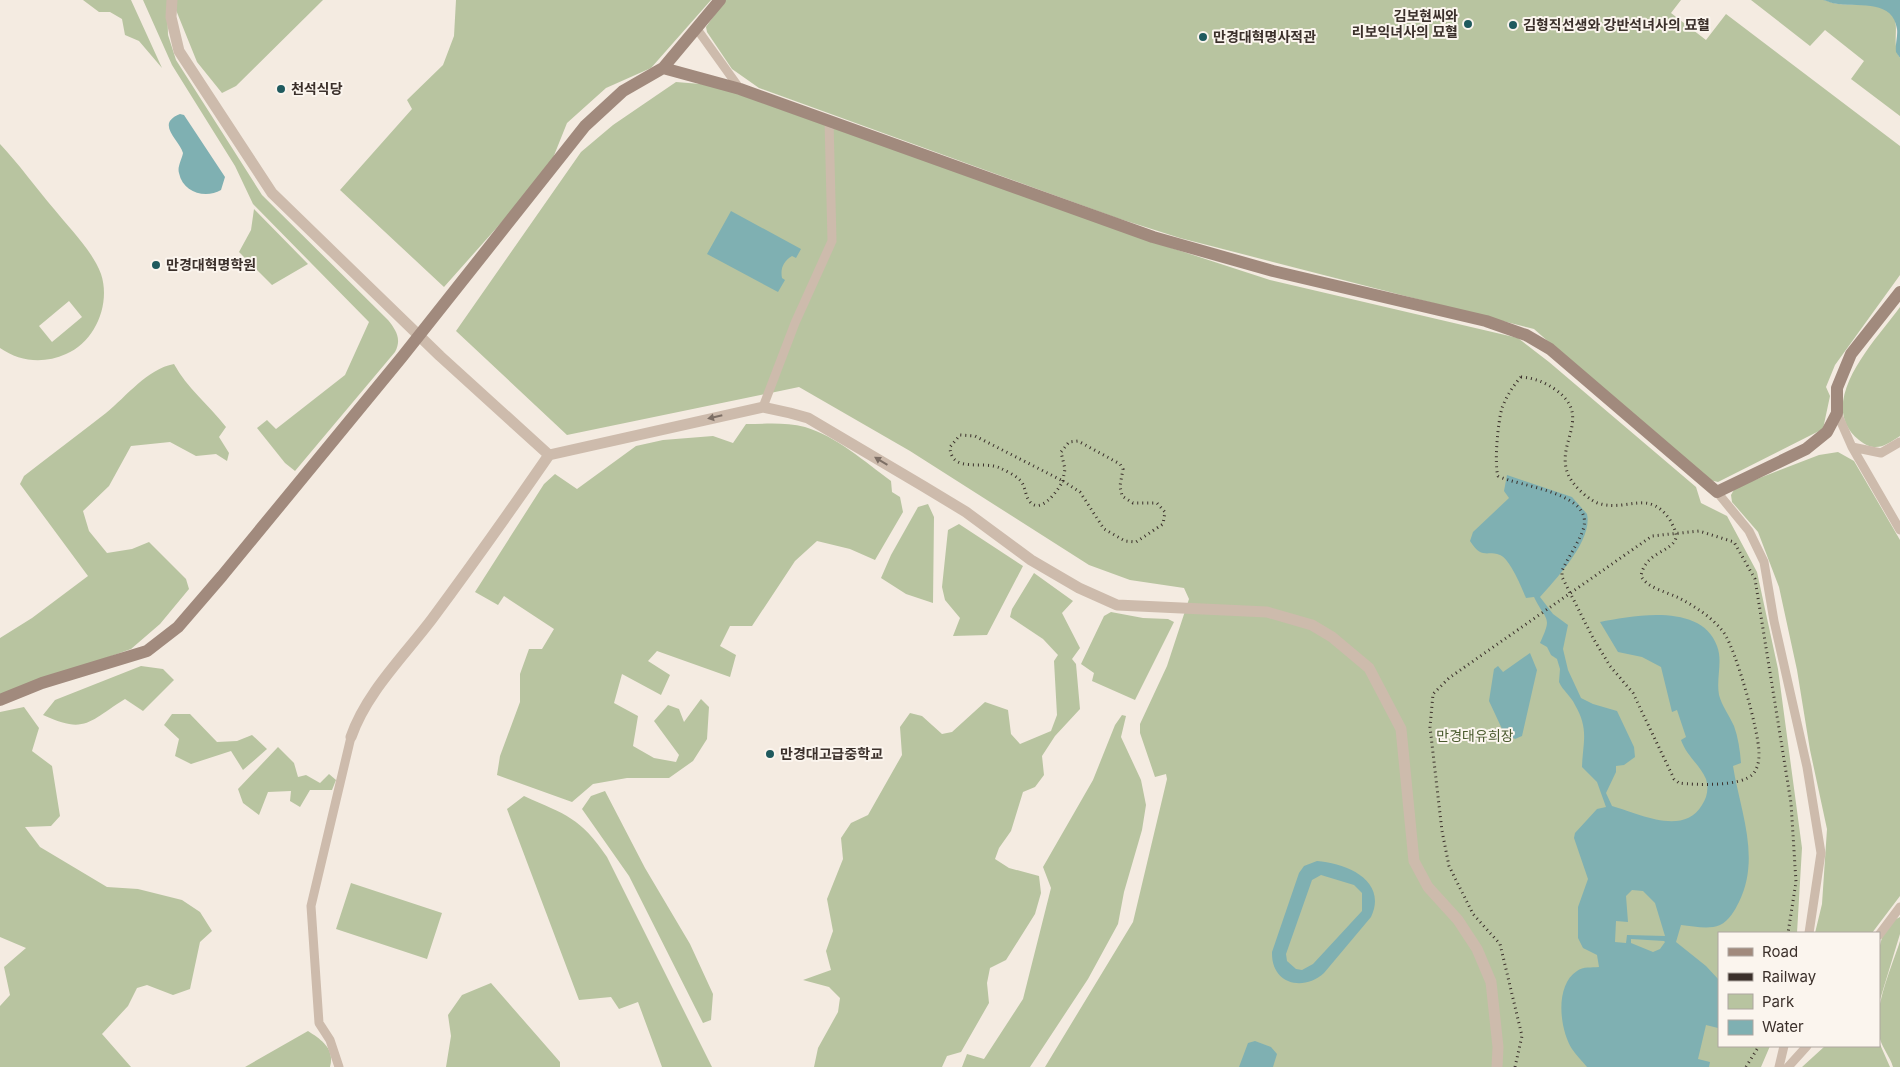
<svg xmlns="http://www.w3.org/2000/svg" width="1900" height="1067" viewBox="0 0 1900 1067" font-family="Inter,'Noto Sans KR',sans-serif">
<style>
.green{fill:#b8c4a0;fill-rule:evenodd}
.water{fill:#7fb0b2;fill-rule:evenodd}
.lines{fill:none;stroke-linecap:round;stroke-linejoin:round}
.minor{stroke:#cdbbac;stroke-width:9}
.tertiary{stroke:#cdbbac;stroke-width:11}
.secondary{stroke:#a18a7d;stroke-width:12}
.rail{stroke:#3b302b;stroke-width:3;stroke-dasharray:1 4;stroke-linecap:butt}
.oneway{fill:#7d6f65}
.poi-dot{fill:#1f5a5e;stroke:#fbf5ee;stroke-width:2}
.labels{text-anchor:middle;stroke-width:4;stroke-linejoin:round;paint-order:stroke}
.poi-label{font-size:14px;font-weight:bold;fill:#3b302b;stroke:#fbf5ee;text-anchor:start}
.park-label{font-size:14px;fill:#4a5a2e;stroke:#fbf5ee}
</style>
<rect width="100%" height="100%" fill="#f4ebe1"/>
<path class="green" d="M83,0H131L162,68L139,41L125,35L122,19L110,12H99Z
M143,0H167L168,35L176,60L262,195L388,320C396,330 402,339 395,352L295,471L285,463L257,428L267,420L276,429L345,375L369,322L253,204L235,166L172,65Z
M176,0H323L236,86L222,93L197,62L176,10Z
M456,0H711L651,68L606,88L567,123L553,158L508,215L444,287L340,190L412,109L407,100L443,65L454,36Z
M725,0H1681L1671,13L1706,40L1726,14L1900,146V275L1835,365L1826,387L1830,396L1823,429L1718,482L1705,479L1534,329L1180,238L1117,218L759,88L732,69L707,32L706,27Z
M1751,0C1774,0 1801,0 1824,0C1829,1 1834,4 1839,4C1854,6 1884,0 1893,14C1900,28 1891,44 1900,58V116L1851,79L1864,61L1825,30L1810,46Z
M676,82L713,85L1147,240L1270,280L1518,338L1549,362L1696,487L1701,503L1727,516L1757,572L1778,669L1802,848L1797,933H1719V1046H1770L1761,1067H1045L1133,922L1167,779L1166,774L1155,777L1140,733V724L1167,666L1189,599L1184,588L1130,580L1089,565L910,451L799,387L567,435L456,331L581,152L613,125Z
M0,144C19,164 36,188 54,209C70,229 92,250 101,274C111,304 95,342 66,354C44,364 20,362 0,348ZM69,301L82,317L52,342L39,326Z
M254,209L308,264L272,285L239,252L251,230Z
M1900,307V436C1885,446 1875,453 1859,440C1813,403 1877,339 1900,307Z
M174,364C187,388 209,405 226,427L219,437L229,453L227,461L216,454L196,456L170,442L131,446L109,486L83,511L89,531L107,553L132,549L149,542L186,579L189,589L160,624L131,649L0,696V638L32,618L88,576L20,484L24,476C51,455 79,434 106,413C127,396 147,369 174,364Z
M746,424C765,424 786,422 805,427C836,436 865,462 891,481L892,492L900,497L903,512L875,560L850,549L817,541L795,561L752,626H730L720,646L736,655L730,677L657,651L648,661L670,675L661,695L622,674L614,703L638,716L633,746L654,758L676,762L679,755L654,721L668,705L679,709L684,722L701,699L709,707L707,739L693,761L669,778H627L593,784L572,802L497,775L500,756L520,702V674L529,649H542L554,629L504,596L498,605L475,592L544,484L555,474L577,489L636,446L663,440L713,436L733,443Z
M1838,452L1854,461L1900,540V896L1872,933H1815L1822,904L1827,829L1810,750L1797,670L1779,587L1758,532L1732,502L1731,495L1735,488L1757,479L1819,455Z
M928,504L934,517L933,603L906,594L881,578L891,555L918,507Z
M959,524L1023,566L987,635L953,636L960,618L945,600L942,587L948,530Z
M1034,573L1073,601L1062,613L1080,648L1072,659L1076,664L1080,709L1055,736L1042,756L1044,775L1035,787L1023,792L1011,831L999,848L995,859L1009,868L1039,876L1041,893L1035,914L1006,960L990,968L987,983L989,1003L961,1052L947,1056L942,1067H814L818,1048L838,1012L840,998L829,987L803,980L831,970L826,951L833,931L827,899L843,859L841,838L851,823L868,815L902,755L900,727L910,713L922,716L942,734L952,732L985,702L1008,710L1011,734L1020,744L1051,731L1057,715L1054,661L1058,655L1043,639L1010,617L1012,609Z
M1111,612L1143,618L1168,619L1174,622L1135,700L1092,681L1094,673L1081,664L1104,616Z
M141,666L163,669L174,680L143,711L125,699C89,721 86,735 43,715L55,700Z
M24,707L39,728L32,751L52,766L60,816L51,826L25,827L40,847L107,887L138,889L182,900L200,912L212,931L200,942L190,989L173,995L147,985L137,988L128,1006L102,1034L131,1067H0V1006L10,995L4,967L26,948L0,937V712Z
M172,714H190L217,742L237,741L252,735L267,749L243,770L231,751L191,764L175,756L179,739L164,725Z
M1122,715L1126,716L1121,737L1141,780L1146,805L1142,830L1124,892L1118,924L1088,979L1030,1067H962L967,1054L984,1059L1023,999L1051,888L1043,867L1093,780L1115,725Z
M278,747L294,763L298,777L306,775L320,783L329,774L336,780L332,790H310L300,807L290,801L291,791L268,792L259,815L243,803L238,789Z
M605,791L645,868L690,944L713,994L711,1020L703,1023L629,876L582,809L591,796Z
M524,796C566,815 580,817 607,857L712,1067H662L638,1002L619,1009L611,997L579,1000L507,809Z
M351,883L442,913L427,959L336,929Z
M1900,917V934L1879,1003C1879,978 1871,929 1900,917Z
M1900,941V1067H1893C1890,1057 1883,1049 1880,1039C1871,1012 1892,967 1900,941Z
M491,983L560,1062V1067H446L451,1036L448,1015L462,995Z
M308,1031C322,1040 335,1049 330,1067H245Z
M1879,1042L1890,1067H1802L1825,1046H1879Z"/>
<path class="water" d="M1823,0H1900V58L1896,52C1895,44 1898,36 1897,29C1893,0 1862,7 1838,4C1833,4 1828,1 1823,0Z
M180,114L184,115L225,177L221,190C206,199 183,193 179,173C177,167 182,159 183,153C179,139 155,124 180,114Z
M731,211L801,249L796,258L792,256C784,261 780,268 782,278L785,280L778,292L707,254Z
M1507,475L1572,497L1587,514C1593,540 1556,579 1540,597L1553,614L1568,625L1563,649L1568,670L1581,698L1593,704L1617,711L1634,747L1635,757L1624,765L1616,766V772L1606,793L1612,806C1638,813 1683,837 1702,805C1707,798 1709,788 1706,779C1700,765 1686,755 1681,740L1686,737L1677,710L1672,712L1661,667L1642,657L1618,652L1600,622C1634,615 1702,603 1717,646C1723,661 1716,678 1719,695C1722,706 1729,715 1734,726C1738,737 1740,750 1741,763L1733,766C1740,811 1761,857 1739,902C1735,910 1729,921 1720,925C1708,930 1694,926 1681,925L1676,942L1706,966L1719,980V1025L1718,1028L1706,1025L1698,1059L1710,1062L1709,1067H1587C1582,1061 1576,1055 1572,1049C1559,1028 1555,985 1577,971C1583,966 1592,968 1599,967L1597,955L1583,948L1578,938V907L1588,879L1574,838L1575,833L1597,809L1606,807L1597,782L1582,767C1583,741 1589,729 1575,705C1571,696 1563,691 1559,682L1560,669L1557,659L1551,655L1547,647L1540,643C1553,615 1546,622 1534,597L1526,598C1522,588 1510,559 1500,555C1486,550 1482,560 1470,541L1473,532L1509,498L1504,491ZM1632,890L1643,891L1655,903L1665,936L1627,935L1626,943L1615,942L1616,921L1628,922L1626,896ZM1631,939L1664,941L1665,942L1660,949L1653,952L1631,943Z
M1530,653L1537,670L1522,736L1515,739L1503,731L1489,701L1494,669L1498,666L1503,672Z
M1317,861C1347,863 1388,881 1371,917L1324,973C1303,992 1271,984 1272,952L1299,873L1304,866ZM1321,875L1354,885L1362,893V911L1313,964L1302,970L1296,969L1287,961L1286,954L1312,880Z
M1255,1041L1271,1047L1277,1054L1273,1067H1239L1248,1043Z"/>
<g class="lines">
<path class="minor" d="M697,29L740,89
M763,407L795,323L832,241L829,120
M1837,413L1852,447L1881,453L1900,442
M1852,447L1900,530
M1717,492L1749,531L1764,562L1774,621L1807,767L1821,853L1809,933
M1879,935L1900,907
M339,1067L330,1040L319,1023L311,906L351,737
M1779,1067L1784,1046
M1788,1067L1807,1046"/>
<path class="tertiary" d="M172,0L171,17L179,51L272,193L440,356L549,455
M351,737C366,693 404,656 432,619C472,565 511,510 549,455L763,407L790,413L808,418L923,486L966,512L1031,560L1079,588L1117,605L1267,612L1312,625L1332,637L1369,668L1401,729L1414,861L1428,887L1458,920L1477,949L1491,982L1498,1047L1497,1067"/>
<path class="secondary" d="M663,68L740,89L1153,237L1273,271L1486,321L1526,335L1550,349L1717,492L1806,449L1827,432L1837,413V388L1851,354L1900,292
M0,700L42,683L147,651L178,627L222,576L402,357L585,126L623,91L663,68L720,0"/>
<path class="rail" d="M1521,377C1534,378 1545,382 1556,390C1593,417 1555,443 1568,474C1572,485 1590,502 1601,504C1629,511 1649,489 1670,520C1673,526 1677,532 1676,538C1672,552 1645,552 1641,576C1647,588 1667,592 1679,598C1696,607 1713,618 1724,633C1736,650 1759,732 1759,753C1759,761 1758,768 1753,774C1741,787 1695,785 1679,783L1674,779L1633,693L1610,666L1593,638L1562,577V571C1568,557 1578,544 1583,530C1596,492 1519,487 1498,476C1494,464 1498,421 1502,408C1506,397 1513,386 1521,377Z
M1063,481L1080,492L1104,529L1125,541L1136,542L1163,524L1165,512L1157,503H1133L1122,496L1120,486L1123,469L1120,464L1078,441L1069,442L1061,452L1065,469L1063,480V481C1058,490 1038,520 1027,497C1025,491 1024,484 1020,480C1015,475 1006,471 1000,468C983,460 951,474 950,447L960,435L975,436L1063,481
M1515,1067L1522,1036L1500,944L1473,914L1449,866L1442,831L1430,727L1433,694L1449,678L1652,536L1699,531L1734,542L1755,579L1791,803L1796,882L1788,933
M1746,1067L1759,1046"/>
</g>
<defs><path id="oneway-solid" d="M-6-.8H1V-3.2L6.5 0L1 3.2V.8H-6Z" transform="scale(1.25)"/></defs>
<g class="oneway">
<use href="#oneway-solid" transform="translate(715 417) rotate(167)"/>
<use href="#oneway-solid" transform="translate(881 461) rotate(-149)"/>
</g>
<g class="poi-dot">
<circle cx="1468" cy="24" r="5"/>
<circle cx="1513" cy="25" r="5"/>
<circle cx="1203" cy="37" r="5"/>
<circle cx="281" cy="89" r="5"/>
<circle cx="156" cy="265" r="5"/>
<circle cx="770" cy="754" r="5"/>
</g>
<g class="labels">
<g class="poi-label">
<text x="1458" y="21" text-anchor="end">김보현씨와<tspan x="1458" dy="16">리보익녀사의 묘혈</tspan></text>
<text x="1523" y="30">김형직선생와 강반석녀사의 묘혈</text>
<text x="1213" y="42">만경대혁명사적관</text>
<text x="291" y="94">천석식당</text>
<text x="166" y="270">만경대혁명학원</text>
<text x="780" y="759">만경대고급중학교</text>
</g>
<g class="park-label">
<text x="1475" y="741">만경대유희장</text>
</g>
</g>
<rect x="1718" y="932" width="162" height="115" fill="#fbf5ee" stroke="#aea6a0"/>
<rect x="1728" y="948" width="25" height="8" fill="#a18a7d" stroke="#aea6a0"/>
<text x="1762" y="957" font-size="15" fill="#3b302b">Road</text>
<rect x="1728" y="973" width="25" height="8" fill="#3b302b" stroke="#aea6a0"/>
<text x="1762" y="982" font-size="15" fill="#3b302b">Railway</text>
<rect x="1728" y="994" width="25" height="15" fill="#b8c4a0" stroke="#aea6a0"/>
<text x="1762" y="1007" font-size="15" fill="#3b302b">Park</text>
<rect x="1728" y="1020" width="25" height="15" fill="#7fb0b2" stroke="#aea6a0"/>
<text x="1762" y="1032" font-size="15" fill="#3b302b">Water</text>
</svg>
